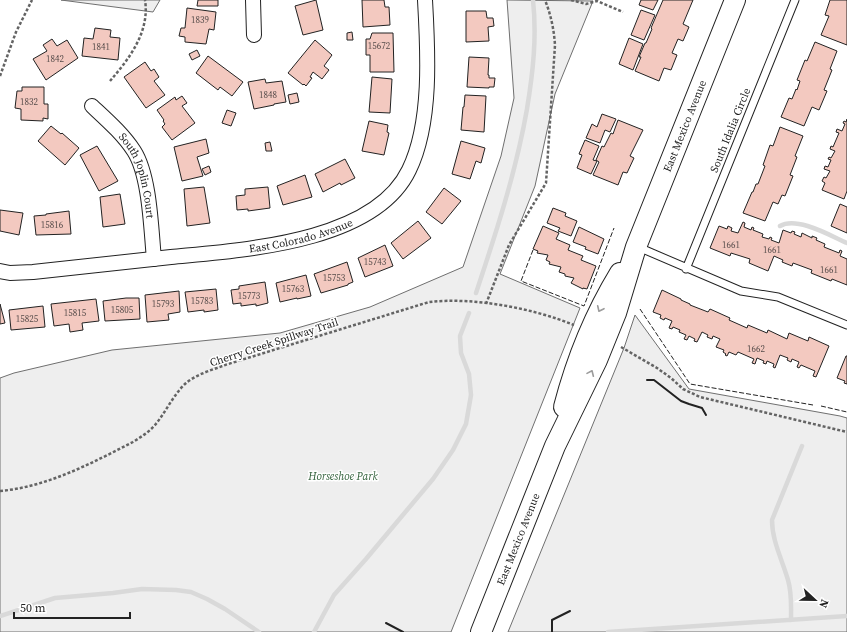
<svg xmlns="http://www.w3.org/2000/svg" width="847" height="632" viewBox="0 0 847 632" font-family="'Source Serif 4',serif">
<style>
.green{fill:#eee;stroke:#6f6f6f}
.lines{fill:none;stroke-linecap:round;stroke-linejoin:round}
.stream{stroke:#d9d9d9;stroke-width:4.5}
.building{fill:#f3c9c0;stroke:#222}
.lane-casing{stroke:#222;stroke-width:9}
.street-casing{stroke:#222;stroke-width:16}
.secondary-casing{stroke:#222;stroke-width:22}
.path{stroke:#646464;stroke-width:2.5;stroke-dasharray:3 2;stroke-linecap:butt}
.lane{stroke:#fff;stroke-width:7}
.street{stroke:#fff;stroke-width:14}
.secondary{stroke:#fff;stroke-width:20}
.fence{stroke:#222;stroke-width:1;stroke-dasharray:5 2;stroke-linecap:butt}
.wall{stroke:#222;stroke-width:2}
.oneway{stroke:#9c9c9c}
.labels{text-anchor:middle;stroke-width:3;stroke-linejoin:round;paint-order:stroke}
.number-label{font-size:9px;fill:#564c4a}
.street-label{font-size:11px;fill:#222;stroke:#fff}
.park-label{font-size:11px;font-style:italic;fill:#2f5e38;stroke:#fff}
</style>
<rect width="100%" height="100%" fill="#fff"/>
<path class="green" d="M61,0H160L153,12Z
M507,0L593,1L555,94L535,186L500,274L580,308L451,632H0V378L14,373L112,350L280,333L370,307L463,267L501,156L514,98Z
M635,315L689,389L840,416L847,418V632H508L624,348Z"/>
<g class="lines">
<path class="stream" d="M780,226C797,216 831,236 847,243
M476,293C496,233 516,172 527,109C533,72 537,37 533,0
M0,616L55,598L113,593L142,589L176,590L191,592L207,599L225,609L259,632
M791,620C791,606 792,593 788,580C782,559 772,541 772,520L802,446
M314,632L334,595L366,559L433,479L453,450L466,424L471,395L469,374L461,353L460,336L469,313
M608,632L847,616"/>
</g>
<path class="building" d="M198,0H218V6H197Z
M316,0L323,30L303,35L295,6Z
M362,0H384L385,7H389L390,25L363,27Z
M641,0H658L653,10L639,5Z
M663,0H693L683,24L689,27L683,41L678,39L672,53L677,55L671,70L664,68L659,81L635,71L641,57H639L645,43H646L652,29L651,28Z
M830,0H847V45L821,35L829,16L825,15Z
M187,8L216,12L214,30L209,29L206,44L185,42V37L179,36L181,28H185Z
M641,10L655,15L644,40L631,35Z
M466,11H486L487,18H493L494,26L488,27L489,41L466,42Z
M95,28L111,30L110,37L120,38L118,60L82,56L84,38L93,39Z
M352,32L353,40H347V33Z
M372,33H393L394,72H370V55H366V39H370Z
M629,38L643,44L633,70L619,64Z
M52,39L57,46L67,40L78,58L46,80L33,59L47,51L43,45Z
M315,40L332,55L324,66L329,70L322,79L313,72L310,77L312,78L306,86L304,84L303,85L288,73Z
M815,42L837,51L830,69L832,70L824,90L827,91L819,110L812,107L804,126L781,117L789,98L792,99L796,89L797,90L800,81L797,80L805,60L807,61Z
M197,50L200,56L192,60L189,54Z
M208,56L243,82L232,96L220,87L218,90L196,73Z
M469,57L489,58L488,75H489V78H495L494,87H489V88L467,87Z
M145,62L151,71L154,69L159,77L154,81L165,95L146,108L124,77Z
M372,77L392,79L390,113L369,112Z
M265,79L266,83L282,81L286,102L274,104V105L254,109L248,82Z
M22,87H44V104H48V119L43,118V121L21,120V109L15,108L17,91H22Z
M297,93L299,102L290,104L288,95Z
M465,95L486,96L484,132L461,130L463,107H464Z
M182,96L187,103L182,106L195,123L172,140L162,127L165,124L163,121L164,120L157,110L175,97L176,100Z
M227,110L236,113L231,126L222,123Z
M602,114L616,119L610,132L605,130L600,143L586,138L592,124L597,127Z
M847,119V191L844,199L822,190L825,183L822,181L824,177L826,178L830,171L824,169L825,166L828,167L831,160L828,159L829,157L831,158L835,151L830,149L831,146L833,147L839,133L836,132L837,129L842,131L845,124L843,123L844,121L846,122Z
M618,120L643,130L630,156L634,158L627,173L623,172L618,185L593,175L599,162L596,160L602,146L604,147L611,133L613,134Z
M369,121L388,125L387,132L389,133L384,155L362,151Z
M51,126L61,134L62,133L79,148L65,165L38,141Z
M780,127L803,136L795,156L797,157L790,175L793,176L785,196L782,195L778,204L773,202L765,221L743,213L752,192H753L756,184H758L765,166L763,165L770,145L773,146Z
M206,139L209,153L197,157L203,176L182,181L174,147Z
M585,140L599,146L593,160L597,161L591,174L577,168L582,155L579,154Z
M461,141L485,148L481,163L476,161L470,179L452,174Z
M270,142L272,151H266L265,143Z
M97,146L118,181L99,191L80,155Z
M345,159L355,178L341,185L340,183L323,192L315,174Z
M209,166L211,172L205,175L202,169Z
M305,175L312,197L283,205L277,186Z
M204,187L210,223L187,226L184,189Z
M268,187L270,208L248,211V209L237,210L236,196L245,195V189Z
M444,188L461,201L442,224L426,212Z
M120,194L125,224L103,227L100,197Z
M840,204L847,207V233L831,226Z
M553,208L566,213L565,216L577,221L571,236L558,231L560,228L547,223Z
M0,210L23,213L19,235L0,231Z
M69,211L71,234L36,235L34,216L46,215V214Z
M418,221L431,238L403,259L391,243Z
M743,222L745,223L744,227L751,230L752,227L754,228L753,230L763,234L762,237L769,239L770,237L772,238L771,240L779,243L783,230L791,233L792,231L795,232L794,234L801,237L802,233L812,238V236L817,238L816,240L825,244L824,247L839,253L840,250L842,251L840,256L847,259V285L832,279L831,281L811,273L812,270L793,263L792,266L782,262L783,260L774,256L768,271L749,263L750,259L731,253L730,256L710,248L719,226L727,229L728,226L732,228L731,231L738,233Z
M543,226L559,233L556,239L570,245L568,250L583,256L581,260L596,266L587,289L583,288V289L571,283L574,278L565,276V274L559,272L561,267L549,264L550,262L546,260L548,255L537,253L538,251L533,249Z
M579,227L604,239L598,254L585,249L586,247L573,242Z
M385,245L393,266L365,277L358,258Z
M347,262L353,282L348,284V285L321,293L314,274Z
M306,275L311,296L297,299V298L280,302L276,283Z
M265,282L268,303L256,306V304L241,306V303L233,304L231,290L239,289V286Z
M216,289L218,310L204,312V310L188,312L185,292Z
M662,290L681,299V300L690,304V305L708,312L710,309L730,318L729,320L747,328L748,325L767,333L768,330L787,339L789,333L808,341L809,337L829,346L816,377L813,376L815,371L801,365L799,368L797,367L799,362L792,359L791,362L787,360L788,358L780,355L775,368L773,367L774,364L767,361L766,364L763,363L764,361L757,358L755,364L752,363L754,359L738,352L736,355L729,352L727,356L725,355L726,354L723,352L724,350L716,347L720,339L713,336L712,339L707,337L708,335L702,332L697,342L694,341L695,339L689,336L687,340L684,339L686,335L679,332L680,330L673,327L672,329L669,328L672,321L665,318L664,320L660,318L661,315L653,312Z
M179,291L180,312L168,314L169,320L147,322L145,295Z
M126,298H139L140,319L105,321L103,301Z
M96,299L99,321L82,323L83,330L70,332L69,324L54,326L51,304Z
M0,304L5,323L0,324Z
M43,306L45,327L11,330L9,310Z
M846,356H847V384L844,383L845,381L837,378Z"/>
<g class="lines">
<g class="lane-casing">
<path id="lane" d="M638,247L741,291L778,297L847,325
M686,269L795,0"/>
</g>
<g class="street-casing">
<g id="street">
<path d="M253,0L254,35"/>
<path id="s1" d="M92,106C107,120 123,134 134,151C150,176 151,229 154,259"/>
<path id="s2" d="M0,271L10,273L33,272C79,267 125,262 171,257C242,250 374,243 409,170C432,123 428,52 425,0"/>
</g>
</g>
<g class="secondary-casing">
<g id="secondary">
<path d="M564,407C576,361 595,314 620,273"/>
<path id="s3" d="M481,632L555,446L597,360L616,313L636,247L735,0"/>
</g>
</g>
<path class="path" d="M571,0L586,4L597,1L623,12
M0,76L16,32L32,0
M110,81C129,59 150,32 145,0
M486,304L509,245L546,183L555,45C554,30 551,15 545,0
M621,347L657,368L671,378L683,389L700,397L847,432
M0,491C47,487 92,463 133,442C141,437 149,432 155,425C166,412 173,395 186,383C197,374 212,370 225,365L429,302C474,297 532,308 574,325"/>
<use href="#lane" class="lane"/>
<use href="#street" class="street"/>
<use href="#secondary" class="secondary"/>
<path class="fence" d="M533,250L521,281L584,306L614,228
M640,309L690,384L813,405
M821,406L847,412"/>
<path class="wall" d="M647,380H654L681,401L689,404L702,408L706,415
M386,623L403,632
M552,632V620L570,611"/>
</g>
<defs><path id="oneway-chevron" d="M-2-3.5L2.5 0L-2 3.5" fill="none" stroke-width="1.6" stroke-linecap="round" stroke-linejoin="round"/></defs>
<g class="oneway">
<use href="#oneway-chevron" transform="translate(600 309) rotate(115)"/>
<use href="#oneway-chevron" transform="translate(591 373) rotate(-66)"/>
</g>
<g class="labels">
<g class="number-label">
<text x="200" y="23">1839</text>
<text x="379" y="49">15672</text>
<text x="101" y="50">1841</text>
<text x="55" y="62">1842</text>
<text x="268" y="98">1848</text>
<text x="29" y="105">1832</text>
<text x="52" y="228">15816</text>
<text x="731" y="248">1661</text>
<text x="772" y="253">1661</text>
<text x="375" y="265">15743</text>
<text x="829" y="273">1661</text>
<text x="334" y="281">15753</text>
<text x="293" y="292">15763</text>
<text x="249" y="299">15773</text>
<text x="202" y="304">15783</text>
<text x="163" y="307">15793</text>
<text x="122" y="313">15805</text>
<text x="75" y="316">15815</text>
<text x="27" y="322">15825</text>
<text x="756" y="352">1662</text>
</g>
<g class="street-label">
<text dy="4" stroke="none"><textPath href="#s3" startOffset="546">East Mexico Avenue</textPath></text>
<text transform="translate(730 130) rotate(-68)" y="4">South Idalia Circle</text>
<text dy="4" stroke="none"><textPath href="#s1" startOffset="86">South Joplin Court</textPath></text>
<text dy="4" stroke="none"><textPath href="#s2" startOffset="304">East Colorado Avenue</textPath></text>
<text transform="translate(274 342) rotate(-18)" y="4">Cherry Creek Spillway Trail</text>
<text dy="4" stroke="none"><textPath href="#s3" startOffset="100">East Mexico Avenue</textPath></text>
</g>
<g class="park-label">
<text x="343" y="480">Horseshoe Park</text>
</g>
</g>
<g transform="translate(815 600) rotate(112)" stroke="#ffffff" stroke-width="3" paint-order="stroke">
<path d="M0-3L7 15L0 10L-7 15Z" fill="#222222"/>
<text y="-6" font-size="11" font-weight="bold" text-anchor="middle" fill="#222222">N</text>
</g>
<path d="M14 612v6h116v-6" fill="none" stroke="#222222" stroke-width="2"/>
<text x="20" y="612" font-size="12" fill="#222222" stroke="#ffffff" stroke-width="3" paint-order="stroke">50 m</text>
</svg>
